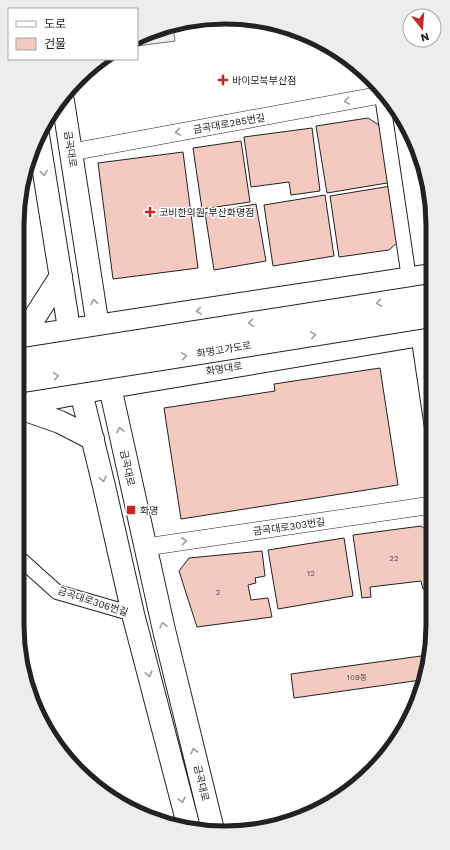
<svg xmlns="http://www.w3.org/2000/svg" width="450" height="850" viewBox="0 0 450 850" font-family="'Work Sans','Noto Sans KR',sans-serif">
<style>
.green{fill:#eee;stroke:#6f6f6f}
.building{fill:#f3c9c0;stroke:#222}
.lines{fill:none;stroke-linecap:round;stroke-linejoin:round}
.minor-casing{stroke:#222;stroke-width:16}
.tertiary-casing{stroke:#222;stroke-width:18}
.primary-casing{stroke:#222;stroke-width:24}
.minor{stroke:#fff;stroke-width:14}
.tertiary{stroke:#fff;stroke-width:17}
.primary{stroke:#fff;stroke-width:22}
.trunk-bridge-casing{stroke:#222;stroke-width:24;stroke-linecap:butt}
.trunk-bridge{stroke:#fff;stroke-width:22}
.oneway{stroke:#9c9c9c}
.poi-dot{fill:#c62828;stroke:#fff;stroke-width:1.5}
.labels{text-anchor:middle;stroke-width:3;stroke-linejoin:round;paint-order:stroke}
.number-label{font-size:8px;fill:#564c4a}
.poi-label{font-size:10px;fill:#222;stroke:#fff;text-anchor:start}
.street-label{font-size:10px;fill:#222;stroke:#fff}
.rim{fill:none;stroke:#222;stroke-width:5}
</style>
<rect width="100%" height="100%" fill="#fff"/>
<path class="green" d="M173,26L175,41L137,46V40L158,28Z"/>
<path class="building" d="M239,17L251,22L225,24V19Z
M214,21V24L196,25V23Z
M368,118L385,129L393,182L327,193L316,126Z
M312,128L320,191L291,195L289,182L251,187L244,137Z
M241,141L250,202L202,209L193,148Z
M418,147L425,174L422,175Z
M183,152L198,268L113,279L98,163Z
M427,182L431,198V232L429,231L421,183Z
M391,186L399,241L389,250L339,257L330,196Z
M325,195L334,256L273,266L264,205Z
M256,204L266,261L214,270L205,213Z
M380,368L398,485L181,519L164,408L275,391L274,384Z
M421,526L432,534V588L423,589L421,581L370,587L371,597L362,598L353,535Z
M344,538L353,596L278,609L268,550Z
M262,551L265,576L255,578L256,583L248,585L251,600L268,598L272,617L197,627L179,571L189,558Z
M428,655L421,680L294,698L291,674Z"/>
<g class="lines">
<g class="minor-casing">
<path id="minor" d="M381,89L410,285
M417,327L432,428
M17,556L57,592L133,614"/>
</g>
<g class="tertiary-casing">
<path id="tertiary" d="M72,152L386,94
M146,547L432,505"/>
</g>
<g class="primary-casing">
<path id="primary" d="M63,101L98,327L110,387L164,630L213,830
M38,135L72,347L81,392L104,486L133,614L189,828
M22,337L61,276
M17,338L431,275
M17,405L110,387L432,333
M17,407L60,422L93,439"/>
</g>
<use href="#minor" class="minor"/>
<use href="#tertiary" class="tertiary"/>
<use href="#primary" class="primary"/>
<g class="trunk-bridge-casing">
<path id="trunk-bridge" d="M17,360L431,295
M17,382L432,316"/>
</g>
<use href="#trunk-bridge" class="trunk-bridge"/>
</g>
<defs><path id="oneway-chevron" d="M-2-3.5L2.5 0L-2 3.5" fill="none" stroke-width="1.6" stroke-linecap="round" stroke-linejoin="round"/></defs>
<g class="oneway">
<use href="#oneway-chevron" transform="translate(347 101) rotate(170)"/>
<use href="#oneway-chevron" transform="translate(178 132) rotate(170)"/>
<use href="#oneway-chevron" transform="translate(44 173) rotate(81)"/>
<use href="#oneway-chevron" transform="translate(94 302) rotate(-99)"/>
<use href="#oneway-chevron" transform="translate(379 303) rotate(171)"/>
<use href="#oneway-chevron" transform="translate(199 311) rotate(171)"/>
<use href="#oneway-chevron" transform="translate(251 323) rotate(171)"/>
<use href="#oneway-chevron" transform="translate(313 335) rotate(-9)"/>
<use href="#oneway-chevron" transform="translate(184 356) rotate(-9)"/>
<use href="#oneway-chevron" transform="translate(56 376) rotate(-9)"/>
<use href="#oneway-chevron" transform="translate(120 430) rotate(-102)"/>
<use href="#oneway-chevron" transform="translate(103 479) rotate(76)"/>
<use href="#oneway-chevron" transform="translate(184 541) rotate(-8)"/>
<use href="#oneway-chevron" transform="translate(163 625) rotate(-103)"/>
<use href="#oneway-chevron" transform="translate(149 674) rotate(75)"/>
<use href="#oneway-chevron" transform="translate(194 751) rotate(-104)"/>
<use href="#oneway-chevron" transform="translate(182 800) rotate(75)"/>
</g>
<g class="poi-dot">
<path d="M221 74h4v4h4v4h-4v4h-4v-4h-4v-4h4z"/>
<path d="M148 206h4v4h4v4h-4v4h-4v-4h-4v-4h4z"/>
<rect x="126" y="505" width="10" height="10" rx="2"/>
</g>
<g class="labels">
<g class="number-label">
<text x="394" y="561">22</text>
<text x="311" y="576">12</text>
<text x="218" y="595">2</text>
<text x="357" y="680">109동</text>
</g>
<g class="poi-label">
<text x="232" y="84">바이모북부산점</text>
<text x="159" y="216">코비한의원 부산화명점</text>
<text x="140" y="514">화명</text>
</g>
<g class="street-label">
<text transform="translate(229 123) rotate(-10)" y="4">금곡대로285번길</text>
<text transform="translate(71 149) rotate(81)" y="4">금곡대로</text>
<text transform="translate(224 349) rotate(-9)" y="4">화명고가도로</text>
<text transform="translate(224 368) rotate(-9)" y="4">화명대로</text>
<text transform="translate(128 468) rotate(78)" y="4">금곡대로</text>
<text transform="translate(289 526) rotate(-8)" y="4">금곡대로303번길</text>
<text transform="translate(93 601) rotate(18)" y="4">금곡대로306번길</text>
<text transform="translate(202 783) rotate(76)" y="4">금곡대로</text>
</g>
</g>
<path d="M0 0H450V850H0ZM225 24H225A201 201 0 0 1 426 225V625A201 201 0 0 1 225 826H225A201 201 0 0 1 24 625V225A201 201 0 0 1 225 24Z" fill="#ededed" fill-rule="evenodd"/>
<path class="rim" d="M225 24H225A201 201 0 0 1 426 225V625A201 201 0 0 1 225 826H225A201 201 0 0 1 24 625V225A201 201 0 0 1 225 24Z"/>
<rect x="8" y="8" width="130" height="52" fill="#ffffff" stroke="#a7a7a7"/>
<rect x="16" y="21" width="20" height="6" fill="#ffffff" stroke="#a7a7a7"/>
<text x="44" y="28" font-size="12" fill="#222222">도로</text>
<rect x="16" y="38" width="20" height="12" fill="#f3c9c0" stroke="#a7a7a7"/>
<text x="44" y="48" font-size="12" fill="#222222">건물</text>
<g transform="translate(422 28) rotate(163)"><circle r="19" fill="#ffffff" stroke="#a7a7a7"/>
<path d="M0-3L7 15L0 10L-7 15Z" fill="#c62828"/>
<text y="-6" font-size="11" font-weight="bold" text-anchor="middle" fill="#222222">N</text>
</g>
</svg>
